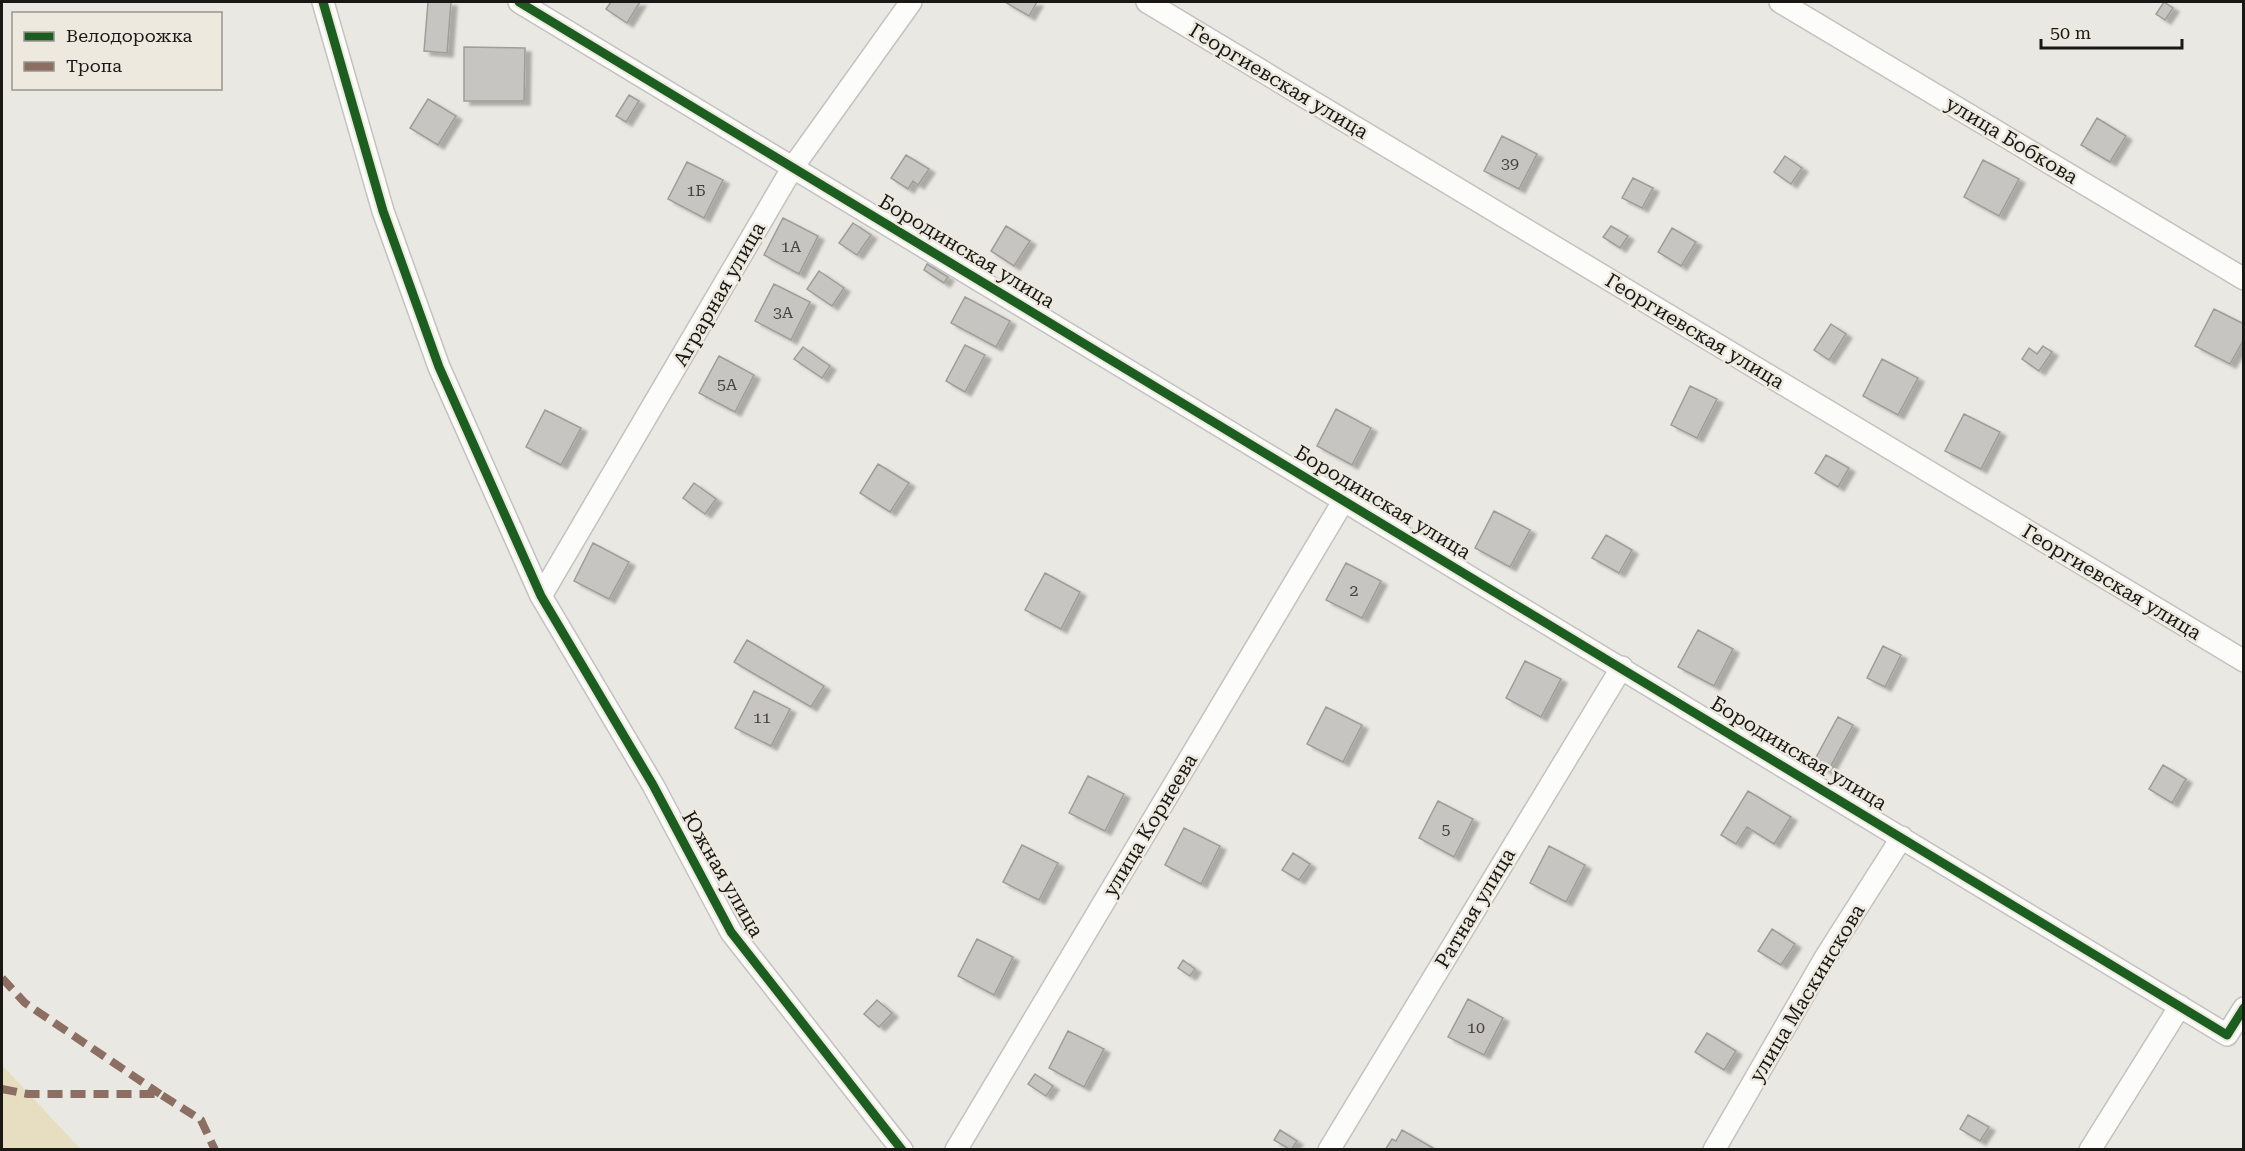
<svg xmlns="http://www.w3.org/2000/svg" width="2245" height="1151" viewBox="0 0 2245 1151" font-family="'Roboto Serif',serif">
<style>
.green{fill:#e7ddc0}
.building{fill:#c7c5c1;stroke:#9f9d98;stroke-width:1.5;filter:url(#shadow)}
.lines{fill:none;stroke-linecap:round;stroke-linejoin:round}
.street-casing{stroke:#c4c2be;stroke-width:24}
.street{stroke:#fcfcfb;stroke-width:21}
.quiet{stroke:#8d6e63;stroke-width:8;stroke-dasharray:15 8;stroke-linecap:butt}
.cycleway-casing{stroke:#ede9de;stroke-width:13}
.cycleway{stroke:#1b5e20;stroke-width:9}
.labels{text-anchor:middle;stroke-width:5;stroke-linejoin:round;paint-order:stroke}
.number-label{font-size:16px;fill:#454340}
.street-label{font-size:20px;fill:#1a1815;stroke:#ede9de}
</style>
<defs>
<filter id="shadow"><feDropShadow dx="6" dy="4" stdDeviation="1.5" flood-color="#0004"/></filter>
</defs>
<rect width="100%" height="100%" fill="#eae8e2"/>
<path class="green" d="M2,1065L72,1140L81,1149H2Z"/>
<path class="building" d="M428,2H451L447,53L424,51Z
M611,2H640L627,23L606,9Z
M1005,2H1037L1029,16Z
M2164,2L2173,8L2165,20L2156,14Z
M464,47L525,48L524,101H464Z
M629,95L639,101L626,122L616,116Z
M428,99L456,116L438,145L410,128Z
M2097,118L2126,136L2110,162L2081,145Z
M1502,136L1537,154L1519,189L1484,171Z
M906,155L929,169L918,185L913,181L908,189L891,178Z
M1785,156L1802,168L1791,184L1774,172Z
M1983,160L2019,179L1999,216L1964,197Z
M687,162L723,180L704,218L668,199Z
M1633,178L1653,188L1642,208L1622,198Z
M783,218L818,236L799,274L764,255Z
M853,223L871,235L857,255L839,243Z
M1006,226L1030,241L1014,266L991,251Z
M1611,226L1628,236L1620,248L1603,237Z
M1672,228L1696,242L1681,266L1658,252Z
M927,264L948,277L944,283L924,270Z
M819,271L844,288L832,306L807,289Z
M774,284L810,302L791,340L755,321Z
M965,297L1010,321L996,347L951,323Z
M2214,309L2244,324V339L2230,364L2195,346Z
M1831,324L1846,334L1829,360L1814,350Z
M965,345L985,355L965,392L946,381Z
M2043,346L2052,352L2039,371L2022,359L2029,348L2037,354Z
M803,347L830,366L822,378L794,359Z
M719,356L754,375L735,412L699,393Z
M1882,359L1918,378L1898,415L1863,396Z
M1690,386L1717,399L1697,438L1671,425Z
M1336,409L1371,428L1352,465L1317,446Z
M545,410L581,428L561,465L526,447Z
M1964,414L2000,432L1981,469L1945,451Z
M1826,455L1849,468L1838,487L1815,473Z
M878,464L909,483L890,512L860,493Z
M694,483L716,499L705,514L683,498Z
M1494,511L1530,530L1510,567L1475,548Z
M1606,535L1632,550L1619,573L1592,558Z
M593,543L629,562L609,599L574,581Z
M1346,563L1381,581L1362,618L1326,600Z
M1045,573L1080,592L1061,629L1025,610Z
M1698,630L1733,649L1714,686L1678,667Z
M747,640L824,686L811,707L734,662Z
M1883,646L1901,655L1885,687L1867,678Z
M1525,661L1561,679L1541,717L1506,698Z
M754,691L790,709L771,746L735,728Z
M1326,707L1362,725L1343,762L1307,744Z
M1838,717L1853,725L1828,771L1813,763Z
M2163,765L2186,779L2172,803L2149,789Z
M1088,776L1124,794L1105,831L1069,813Z
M1748,791L1791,817L1774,844L1747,827L1736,844L1721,835Z
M1438,801L1473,819L1454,857L1419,838Z
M1184,828L1220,846L1201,884L1165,865Z
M1022,845L1058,863L1039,900L1003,882Z
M1549,846L1585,865L1566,902L1530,883Z
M1293,853L1310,864L1299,880L1282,870Z
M1772,929L1795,944L1781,965L1758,951Z
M977,939L1013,957L994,995L958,976Z
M1183,960L1195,969L1190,976L1178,968Z
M1468,999L1503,1018L1484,1055L1448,1037Z
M877,1000L892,1013L879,1027L864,1014Z
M1068,1031L1104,1049L1084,1087L1049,1068Z
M1707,1033L1736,1051L1724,1070L1695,1052Z
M1035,1074L1053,1086L1046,1096L1028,1084Z
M1968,1115L1989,1127L1980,1141L1960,1129Z
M1280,1130L1297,1141L1291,1150L1274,1140Z
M1402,1130L1433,1148L1432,1150H1385L1392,1139L1396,1141Z"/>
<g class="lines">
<g class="street-casing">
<path id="street" d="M323,2L383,211L439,367L541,596L653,785L731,932L902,1150
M519,2L2227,1035L2244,1008
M1147,2L2244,661
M1780,2L2244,279
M541,596L793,167L911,2
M956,1150L1344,500
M1329,1150L1622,667
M1714,1150L1825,958L1902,837
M2090,1150L2180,1006"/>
</g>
<use href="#street" class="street"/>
<path class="quiet" d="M2,978L25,1003L160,1094
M2,1089L28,1094H160L201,1120L215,1150"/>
<g class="cycleway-casing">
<path id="cycleway" d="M323,2L383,211L439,367L541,596L653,785L731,932L902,1150
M519,2L2227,1035L2244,1008"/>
</g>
<use href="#cycleway" class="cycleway"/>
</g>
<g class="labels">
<g class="number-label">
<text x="1510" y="169">39</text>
<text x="696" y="196">1Б</text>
<text x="791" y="252">1А</text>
<text x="783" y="318">3А</text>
<text x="727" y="390">5А</text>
<text x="1354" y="596">2</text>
<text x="762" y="723">11</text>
<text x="1446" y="835">5</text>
<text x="1476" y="1033">10</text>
</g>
<g class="street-label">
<text transform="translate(1279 81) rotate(31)" y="7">Георгиевская улица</text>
<text transform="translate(2012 140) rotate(31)" y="7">улица Бобкова</text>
<text transform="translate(967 251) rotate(31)" y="7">Бородинская улица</text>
<text transform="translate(719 294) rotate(-60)" y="7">Аграрная улица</text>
<text transform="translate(1695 331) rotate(31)" y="7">Георгиевская улица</text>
<text transform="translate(1383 502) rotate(31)" y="7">Бородинская улица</text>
<text transform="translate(2112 582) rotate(31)" y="7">Георгиевская улица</text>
<text transform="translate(1799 753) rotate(31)" y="7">Бородинская улица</text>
<text transform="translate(1150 825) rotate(-59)" y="7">улица Корнеева</text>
<text transform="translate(723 874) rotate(60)" y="7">Южная улица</text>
<text transform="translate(1475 908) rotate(-59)" y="7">Ратная улица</text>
<text transform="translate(1807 993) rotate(-59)" y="7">улица Маскинскова</text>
</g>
</g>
<rect width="2245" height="1151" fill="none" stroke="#1a1815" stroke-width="6"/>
<rect x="12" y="12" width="210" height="78" fill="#ede9de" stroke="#99958e" stroke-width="1.5"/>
<rect x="24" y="32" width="30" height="9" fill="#1b5e20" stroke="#99958e" stroke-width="1.5"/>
<text x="66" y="42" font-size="18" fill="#1a1815">Велодорожка</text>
<rect x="24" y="62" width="30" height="9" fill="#8d6e63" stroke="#99958e" stroke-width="1.5"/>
<text x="66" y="72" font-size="18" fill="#1a1815">Тропа</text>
<path d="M2041 39v9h141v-9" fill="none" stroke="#1a1815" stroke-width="3"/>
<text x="2050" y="39" font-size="18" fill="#1a1815" stroke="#ede9de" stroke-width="4.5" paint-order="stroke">50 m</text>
</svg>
